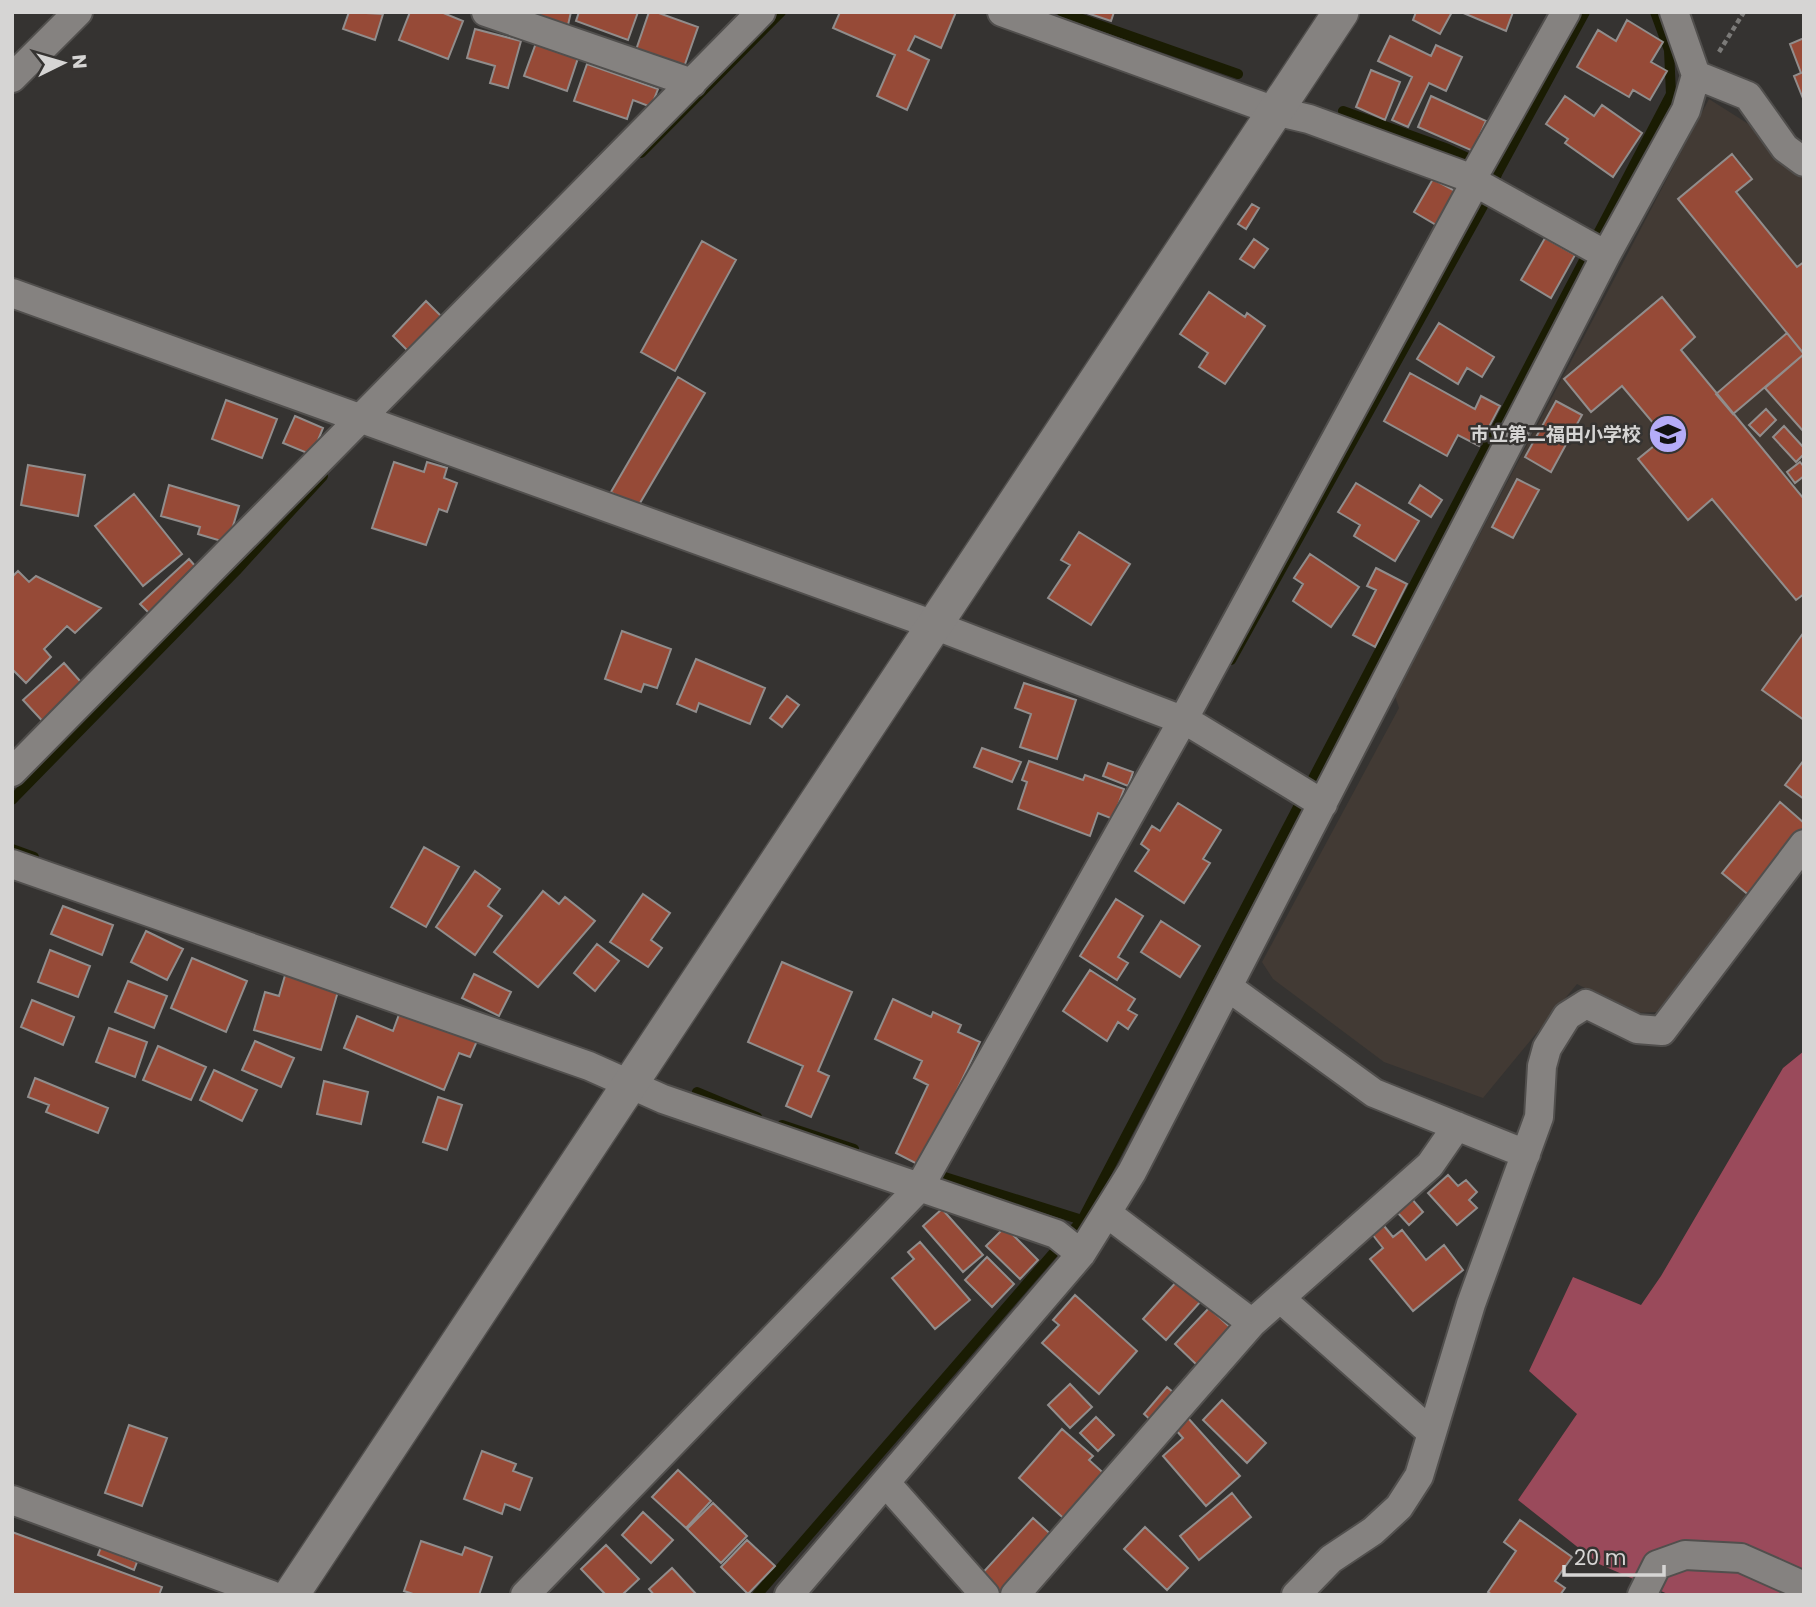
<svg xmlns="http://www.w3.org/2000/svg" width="1816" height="1607" viewBox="0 0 1816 1607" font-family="Poppins,'Noto Sans JP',sans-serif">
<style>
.built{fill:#423a34}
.forest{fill:#9a4a5b}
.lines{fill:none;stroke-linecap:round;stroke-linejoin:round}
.stream{stroke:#1a1c03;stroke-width:10}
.building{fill:#964a37;stroke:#918d8c;stroke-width:2}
.minor-casing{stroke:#514f4d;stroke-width:32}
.tertiary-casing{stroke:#514f4d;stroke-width:38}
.path{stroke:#7b7a78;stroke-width:4.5;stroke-dasharray:5 3.5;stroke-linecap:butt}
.minor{stroke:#858280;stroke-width:28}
.tertiary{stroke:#858280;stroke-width:35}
.labels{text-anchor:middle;stroke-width:5;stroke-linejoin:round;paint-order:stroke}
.poi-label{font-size:19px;font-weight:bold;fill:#d6d5d4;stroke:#353331;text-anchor:end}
</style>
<rect width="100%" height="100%" fill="#353331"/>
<path class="built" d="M1709,99L1761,132L1804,172V826L1658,1012L1634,1013L1577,984L1483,1098L1384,1062L1273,979L1262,962L1399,708L1395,696Z"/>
<path class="forest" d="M1804,1051V1595H1670L1599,1564L1518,1500L1577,1414L1529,1371L1573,1277L1641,1305L1661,1276L1783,1068Z"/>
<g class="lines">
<path class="stream" d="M1062,12L1238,74
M1343,111L1448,149L1479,163
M641,153L781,12
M1231,660L1483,206L1498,172L1585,12
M12,800L236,571L323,476
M12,849L34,857
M697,1092L757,1117
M782,1125L854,1149
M935,1174L1082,1220
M757,1595L1082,1220L1671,94L1669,50L1655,12"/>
</g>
<path class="building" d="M349,12L383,14L375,40L343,29Z
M410,12H441L463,21L448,59L399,40Z
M529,12H571L568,25Z
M579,12H638L628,40L576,21Z
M649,12H656L698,27L684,67L636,50Z
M840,12H956L941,48L915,36L908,50L929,60L907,110L877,96L895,55L833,28Z
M1084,12H1114L1111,21Z
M1416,12H1452L1440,34L1413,20Z
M1461,12H1513L1506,31Z
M1627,20L1663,42L1651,62L1667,71L1650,100L1633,90L1629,97L1577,67L1598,30L1616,41Z
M475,29L521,41L508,88L490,83L495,66L467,58Z
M1390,36L1431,56L1436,45L1462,57L1446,91L1429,83L1408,127L1392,120L1412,77L1378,61Z
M1804,38V101L1794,76L1801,73L1790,44Z
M536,43L578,58L567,91L524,76Z
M587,64L658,89L651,107L633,100L627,119L574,101Z
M1371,70L1400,82L1385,120L1356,107Z
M1431,96L1486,121L1473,151L1418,127Z
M1565,96L1594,116L1602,105L1642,133L1613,177L1565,143L1568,139L1546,124Z
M1732,154L1752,179L1736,192L1797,267L1804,262V354L1678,199Z
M1433,179L1457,192L1438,226L1414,212Z
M1252,204L1259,208L1246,229L1238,224Z
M1545,238L1575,255L1551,298L1521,280Z
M1254,239L1268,249L1254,268L1240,259Z
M702,241L736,260L675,371L641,352Z
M1209,292L1245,317L1247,313L1265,326L1225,384L1199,367L1208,353L1180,334Z
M1662,297L1695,337L1681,350L1804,499V594L1796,600L1712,499L1688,520L1638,459L1665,437L1622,386L1591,412L1564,379Z
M426,301L443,318L410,353L393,336Z
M1439,323L1494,357L1482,377L1467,368L1458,384L1417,359Z
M1787,333L1804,354L1733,414L1716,394Z
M1804,354V432L1765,388Z
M1410,373L1475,409L1481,396L1500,406L1479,446L1458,435L1447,456L1384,421Z
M678,377L705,393L637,508L611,492Z
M226,400L277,419L262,458L212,439Z
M1556,401L1582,415L1551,472L1525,457Z
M1766,409L1776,420L1760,436L1749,425Z
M295,416L323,428L312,455L283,443Z
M1784,426L1804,448V454L1796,462L1773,437Z
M394,462L424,472L427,462L447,468L444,478L457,483L447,512L439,509L426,545L372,528Z
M1800,462L1804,467V476L1795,483L1787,472Z
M28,465L85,475L78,516L21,505Z
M1517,479L1539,490L1513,538L1492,527Z
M1356,483L1419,521L1395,561L1354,536L1360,525L1338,512Z
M169,485L239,506L228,543L198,534L200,527L161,516Z
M1420,485L1442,500L1431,517L1409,503Z
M134,494L182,554L143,586L95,526Z
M1079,532L1130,564L1091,625L1048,598L1070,565L1061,560Z
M1310,554L1359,587L1331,627L1293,601L1303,584L1294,578Z
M189,559L203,575L155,619L140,604Z
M1376,568L1407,584L1375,647L1353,635L1376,590L1367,586Z
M18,571L29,582L36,576L101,608L75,633L67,626L44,649L51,657L26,683L12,669V577Z
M622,631L671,649L657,688L644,684L641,692L605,679Z
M1804,632V720L1762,690Z
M696,659L765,688L750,724L699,703L696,712L677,704Z
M64,663L88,690L48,727L23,700Z
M1024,683L1076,700L1057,759L1020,747L1031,714L1015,708Z
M787,696L799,705L782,727L770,718Z
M982,748L1021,762L1012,782L974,767Z
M1804,760V799L1785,785Z
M1029,761L1083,780L1085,775L1124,789L1113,819L1098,813L1090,836L1018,809L1027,782L1022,780Z
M1108,763L1133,772L1128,786L1103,776Z
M1780,802L1804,823V831L1750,896L1722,873Z
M1178,803L1221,830L1203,859L1210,863L1184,903L1135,871L1149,850L1141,844L1152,826L1160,831Z
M424,847L459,867L426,927L391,907Z
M475,871L500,889L488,906L502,916L475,955L436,927Z
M543,891L559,904L565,897L595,921L538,987L494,952Z
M643,894L670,913L651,940L662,948L648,967L610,942Z
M1116,899L1143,916L1118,957L1128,963L1117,980L1080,956Z
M63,906L113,925L102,955L51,934Z
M1161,921L1200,946L1180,977L1141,952Z
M146,931L183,949L167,980L131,962Z
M597,944L619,961L595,991L574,973Z
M50,950L90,966L78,997L38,982Z
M192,958L247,981L226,1032L171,1008Z
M782,962L852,992L818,1071L829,1076L811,1117L786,1106L803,1066L748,1042Z
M1090,970L1135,999L1128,1010L1137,1015L1128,1029L1118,1022L1107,1041L1063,1011Z
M286,972L339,988L321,1050L254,1030L265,992L279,996Z
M474,974L511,992L499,1016L462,998Z
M128,981L167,996L154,1028L115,1012Z
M893,999L931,1017L933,1012L961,1025L958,1032L980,1042L921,1166L896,1153L928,1085L914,1078L922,1061L875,1039Z
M32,1000L74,1017L63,1045L21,1027Z
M401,1009L477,1041L470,1057L459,1053L444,1090L344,1048L357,1016L393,1031Z
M109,1028L147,1042L135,1077L96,1062Z
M255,1041L294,1058L281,1087L242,1070Z
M158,1046L206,1067L191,1100L143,1080Z
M214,1070L257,1090L242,1121L200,1100Z
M35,1078L108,1108L98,1133L46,1112L49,1105L28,1097Z
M324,1081L368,1092L361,1124L317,1114Z
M438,1097L462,1105L447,1150L423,1142Z
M1448,1175L1458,1186L1466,1180L1477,1192L1469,1200L1477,1208L1457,1225L1428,1193Z
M1411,1198L1423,1212L1409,1225L1397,1212Z
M942,1209L983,1255L963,1272L923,1226Z
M1380,1221L1393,1237L1402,1230L1426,1260L1444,1245L1463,1270L1413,1311L1370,1259L1383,1248L1369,1230Z
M1005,1227L1038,1260L1020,1279L986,1246Z
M920,1242L970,1300L935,1329L892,1278L914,1259L908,1252Z
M987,1257L1014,1284L992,1307L965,1280Z
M1178,1280L1201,1301L1166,1340L1143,1319Z
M1075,1295L1137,1351L1099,1394L1042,1343L1059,1325L1053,1320Z
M1209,1308L1232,1329L1198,1366L1175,1344Z
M1070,1384L1092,1407L1070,1428L1048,1405Z
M1167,1387L1180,1398L1156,1425L1144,1414Z
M1222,1400L1266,1443L1247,1463L1203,1420Z
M1096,1417L1114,1435L1098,1451L1080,1433Z
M1188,1418L1240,1476L1206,1506L1163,1456L1183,1438L1175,1429Z
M129,1425L167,1438L142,1506L105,1493Z
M1062,1429L1093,1456L1089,1460L1110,1479L1070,1524L1019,1478Z
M482,1451L516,1464L513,1471L532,1478L520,1510L505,1504L502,1514L464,1499Z
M678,1470L711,1501L686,1528L652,1497Z
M1232,1493L1251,1517L1199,1560L1180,1536Z
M713,1503L747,1536L721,1563L687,1529Z
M643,1512L673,1540L651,1563L622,1535Z
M1033,1518L1057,1540L1007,1595H997L978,1578Z
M1520,1520L1572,1557L1555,1581L1565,1588L1560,1595H1492L1488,1592L1516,1551L1504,1542Z
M1145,1527L1188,1568L1167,1590L1124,1549Z
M12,1532L162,1587L159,1595H12Z
M747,1540L775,1566L748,1594L721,1567Z
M421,1541L462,1555L465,1547L492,1557L479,1595H416L404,1591Z
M606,1545L639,1579L622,1595H606L581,1569Z
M101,1547L137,1562L134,1570L98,1555Z
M672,1568L697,1595H654L649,1589Z"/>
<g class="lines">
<g class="minor-casing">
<path id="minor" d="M486,12L692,83
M1002,12L1275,111L1309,119L1462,175L1606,255
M1696,75L1748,96L1785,148L1804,162
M12,78L78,12
M1471,181L1566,12
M12,293L934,625L1190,723L1323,804
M12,772L761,12
M12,864L589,1066L663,1099L1056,1234L1081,1254
M1228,987L1374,1093L1526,1154
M1108,1214L1252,1323
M1280,1298L1432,1433
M886,1483L985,1595
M12,1500L271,1595
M525,1595L919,1188L1183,720L1475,183
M789,1595L1081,1254L1132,1172L1606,255L1686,110L1696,75L1674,12
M1015,1595L1252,1323L1430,1165L1457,1126
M1296,1595L1331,1559L1373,1531L1399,1507L1419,1476L1471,1304L1539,1117L1542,1066L1547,1048L1567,1016L1586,1004L1637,1029L1662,1031L1804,844
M1642,1595L1657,1565L1685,1555L1741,1558L1804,1586"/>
</g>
<g class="tertiary-casing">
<path id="tertiary" d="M291,1595L1341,12"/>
</g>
<path class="path" d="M1719,52L1744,12"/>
<use href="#minor" class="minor"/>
<use href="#tertiary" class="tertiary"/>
</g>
<defs>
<g id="school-disc" transform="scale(2.0125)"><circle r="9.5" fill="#b5acf8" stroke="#353331"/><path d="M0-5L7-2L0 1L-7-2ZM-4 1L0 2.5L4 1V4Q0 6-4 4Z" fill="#111"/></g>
</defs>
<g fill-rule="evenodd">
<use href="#school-disc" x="1668" y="434"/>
</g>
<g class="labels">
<g class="poi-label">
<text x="1641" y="441">市立第二福田小学校</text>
</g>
</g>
<rect width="1816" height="1607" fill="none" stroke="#d6d5d4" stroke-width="28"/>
<g transform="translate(63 63) rotate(85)" stroke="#353331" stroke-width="5" paint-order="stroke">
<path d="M0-5L12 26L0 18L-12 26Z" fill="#d6d5d4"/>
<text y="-10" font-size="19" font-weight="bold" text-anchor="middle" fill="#d6d5d4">N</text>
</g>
<path d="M1564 1565v10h100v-10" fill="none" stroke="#d6d5d4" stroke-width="3.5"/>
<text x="1574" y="1565" font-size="21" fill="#d6d5d4" stroke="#353331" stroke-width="5" paint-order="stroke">20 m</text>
</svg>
